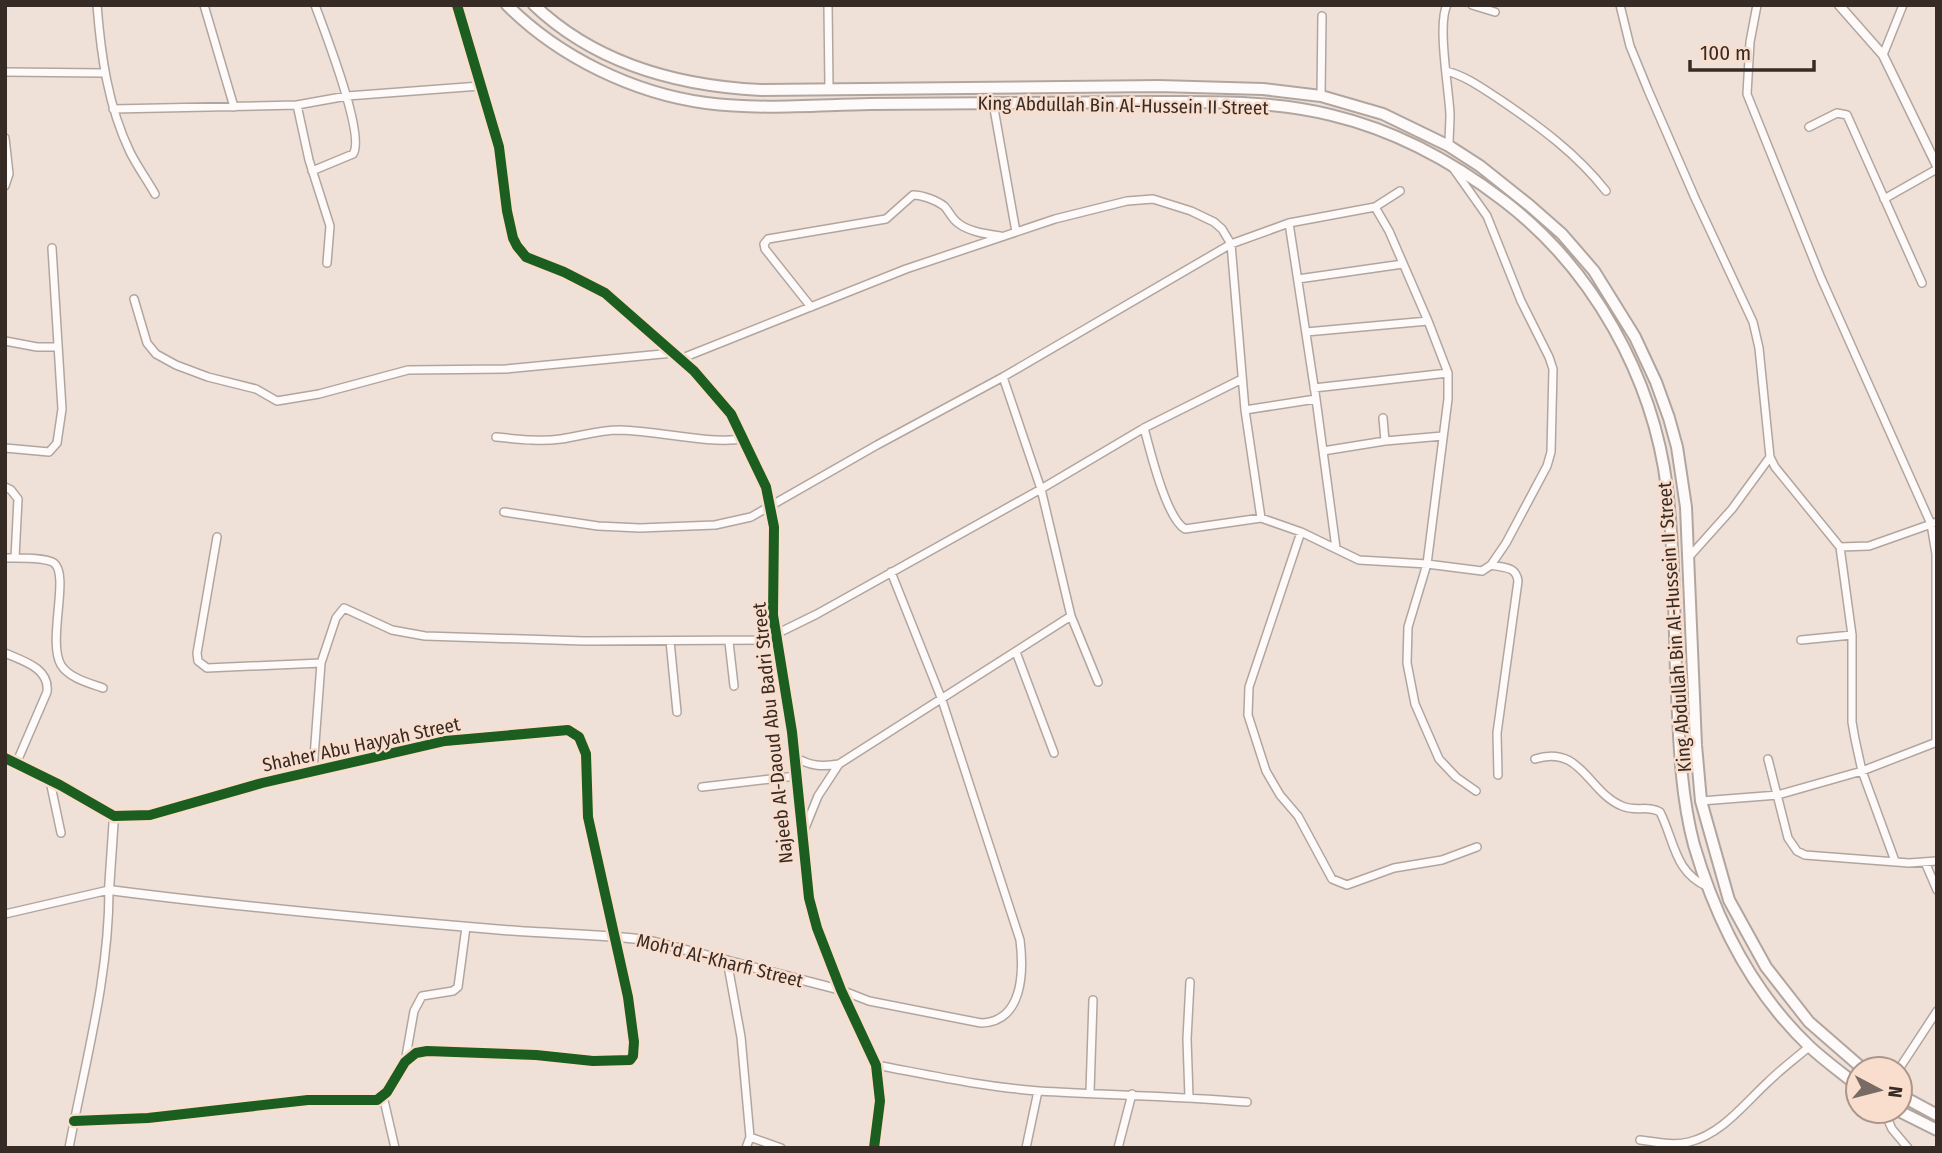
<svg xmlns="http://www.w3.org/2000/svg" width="1942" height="1153" viewBox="0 0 1942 1153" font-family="'Fira Sans Condensed',sans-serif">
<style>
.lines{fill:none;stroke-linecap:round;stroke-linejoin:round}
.minor-casing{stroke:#b1a69f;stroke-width:10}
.tertiary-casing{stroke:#b1a69f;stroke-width:11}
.trunk-casing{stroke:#b1a69f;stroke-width:14}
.minor{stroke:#fdfaf9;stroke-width:7}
.tertiary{stroke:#fdfaf9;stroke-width:8}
.trunk{stroke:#fdfaf9;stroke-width:10}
.cycleway-casing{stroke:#fadecd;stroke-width:15}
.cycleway{stroke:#1b5e20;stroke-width:10}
.labels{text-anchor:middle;stroke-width:5;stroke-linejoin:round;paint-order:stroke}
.street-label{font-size:19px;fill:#362b25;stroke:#fadecd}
</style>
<rect width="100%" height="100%" fill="#f0e1d8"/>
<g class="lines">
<g class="minor-casing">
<path id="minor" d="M97,5C101,56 108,106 130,152C137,166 147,180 155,194
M204,5L234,107
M828,5L829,88
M1447,5C1437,24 1449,90 1450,114C1450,124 1449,135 1449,146
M1472,5L1495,12
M1620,5L1630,46L1648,90L1695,198L1753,322L1759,348L1770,457L1775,467L1840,547L1852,635V722L1855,739L1862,771L1895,861
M1757,5L1750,42L1747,94L1821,278L1931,524L1936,554V742
M1883,55L1903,5
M1446,71C1466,76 1482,88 1499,99C1539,126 1576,153 1606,191
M5,72L104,73
M1321,96L1322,16
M993,103L1016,232
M297,105L309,160L330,226L327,263
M113,109L297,105L347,96L480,86
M1809,127L1837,113L1847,115L1922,283
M5,138L9,174L5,186
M312,171L353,154C366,136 324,30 315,5
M1884,199L1937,169
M1375,207L1389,231L1428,321L1448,373V399L1427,564L1408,627L1407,663L1415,704L1439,759L1456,777L1476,791
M1289,223L1316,399L1336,548
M1298,279L1403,264
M134,299L147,343L156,354L176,365L208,377L256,389L277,401L319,394L408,370L506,369L673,353
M811,307L765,249L764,244L768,239L886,219L913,195C922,195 936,200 944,206C949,211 952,219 958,223C969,232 987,234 1000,236
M1306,332L1428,321
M5,341L37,347H57
M680,359L906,269L1055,219L1127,201L1153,199L1191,211L1214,222L1222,229L1231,244L1245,410L1261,518
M1003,377L1041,489L1071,616L1098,682
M1314,388L1448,373
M1245,410L1316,399
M1383,418L1385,441
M1144,428C1150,450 1166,518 1185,529L1261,518L1301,532L1359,560L1427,564L1482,571L1491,565L1506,543L1547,466L1551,452L1553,369L1549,357L1521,301L1487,216L1453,168
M496,437C517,439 539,442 561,439C581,436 599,430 620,430C662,431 702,444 745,439
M5,448L49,452L57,443L62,409L52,248
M1323,451L1385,441L1443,436
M5,487L11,490L18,499L15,558
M504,512L598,526L640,528L715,525L751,517L877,445L1003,377L1231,244L1289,223L1375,207L1400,191
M1301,532L1249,687L1248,715L1266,771L1280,795L1298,816L1332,879L1347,885L1394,868L1442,860L1477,847
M217,537L197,653L198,661L207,668L321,663L336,618L344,608L392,630L425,636L584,641L764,640L817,614L1041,489L1144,428L1242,379
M1840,547L1869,546L1937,522
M1689,557L1732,509L1770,457
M5,558C16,558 46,557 54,563C70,575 47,641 61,665C69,678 89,683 103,688
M1491,565C1504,568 1516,566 1518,581L1497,733L1498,775
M1801,640L1852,635
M670,641L677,712
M729,642L734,686
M1016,652L1054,753
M5,653C23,661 50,668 47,692L16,764
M795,757C810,766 821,767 839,764
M1535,759C1581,744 1588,792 1622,806C1635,812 1648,805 1660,812C1675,842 1674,872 1708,887
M1768,759L1788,838L1797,851L1805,855L1909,863L1937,861
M313,771L321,663
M50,781L61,833
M702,787L796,776
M1701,801L1778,795L1862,771L1937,742
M803,833L818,796L839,764L1071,616
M1925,862L1937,890
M5,914L109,890C109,978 85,1062 69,1148
M727,960L741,1037L750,1137L746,1148
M841,990L869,1001L981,1023C1023,1022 1024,972 1020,940L942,700L891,572
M841,990L876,1065L880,1101L874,1148
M405,1062L414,1011L422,996L453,991L458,987L466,927
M876,1065C930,1075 984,1087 1039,1091C1108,1095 1177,1096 1247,1102
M1899,1069L1937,1011
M1090,1092L1093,1000
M383,1096L395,1148
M1189,1097L1187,1039L1190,982
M1884,1111L1892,1129L1908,1148
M74,1121L148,1118L308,1100H377L387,1092L405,1062L416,1053L427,1051L615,1061L630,1060C647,1037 594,857 588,818C585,797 585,775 586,754C583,738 575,731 559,730L445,741L262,783L150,815L114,816
M750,1137L781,1148
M1640,1140C1656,1142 1673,1146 1689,1142C1722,1134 1744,1104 1768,1082C1781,1069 1796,1058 1810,1046
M1026,1148L1038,1091
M1118,1148L1132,1094"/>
</g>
<g class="tertiary-casing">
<path id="tertiary" d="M457,5L499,147L507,211L513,238L517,246L526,257L564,272L605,293L694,371L731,414L766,487L774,527L773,615L792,732L803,833L805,870L817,928L841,990
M1839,5L1883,55L1937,166
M5,758L60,785L114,816L109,890C240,907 372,919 504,930C552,934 600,934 647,940L841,990"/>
</g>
<g class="trunk-casing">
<path id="trunk" d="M507,5C559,57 633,93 706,103C760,110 816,105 870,104C963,103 1055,102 1147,102C1207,102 1272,100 1331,115C1394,130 1452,161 1504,201C1593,269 1653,377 1667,488C1674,548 1674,611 1676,672C1679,729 1679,789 1694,845C1716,920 1753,993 1810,1047C1825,1061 1842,1073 1858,1086
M534,5C596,64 678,86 761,90L1159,86L1263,89L1321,96L1383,114L1449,146L1480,166L1529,205L1562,234L1594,271L1635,337L1656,382L1669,418L1677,447L1686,507L1696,745L1701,801L1729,900L1766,967L1809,1022L1863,1069
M1900,1095L1937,1115
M1899,1111L1937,1130"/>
</g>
<use href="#minor" class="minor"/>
<use href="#tertiary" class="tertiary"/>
<use href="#trunk" class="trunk"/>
<g class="cycleway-casing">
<path id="cycleway" d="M457,5L499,147L507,211L513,238L517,246L526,257L564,272L605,293L694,371L731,414L766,487L774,527L773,615L792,732L809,898L817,928L841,990L876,1065L880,1101L874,1148
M5,758L60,785L114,816L150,815L262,783L445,741L568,730L579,737L586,754L588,817L628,997L634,1042L633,1056L630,1060L593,1061L536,1055L427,1051L416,1053L405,1062L387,1092L377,1100H308L148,1118L74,1121"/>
</g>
<use href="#cycleway" class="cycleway"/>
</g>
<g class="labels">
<g class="street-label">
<text transform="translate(1123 105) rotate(1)" y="7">King Abdullah Bin Al-Hussein II Street</text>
<text transform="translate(1674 627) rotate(-94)" y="7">King Abdullah Bin Al-Hussein II Street</text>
<text transform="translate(772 733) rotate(-96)" y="7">Najeeb Al-Daoud Abu Badri Street</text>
<text transform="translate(361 744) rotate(-12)" y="7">Shaher Abu Hayyah Street</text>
<text transform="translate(720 960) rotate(14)" y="7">Moh'd Al-Kharfi Street</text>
</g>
</g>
<rect width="1942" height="1153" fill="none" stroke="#362b25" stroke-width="14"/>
<g transform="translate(1879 1090) rotate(97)"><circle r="33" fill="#fadecd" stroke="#ac968a" stroke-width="2"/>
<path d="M0-5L12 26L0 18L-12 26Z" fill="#776b64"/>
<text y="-10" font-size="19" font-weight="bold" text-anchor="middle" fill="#362b25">N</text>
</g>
<path d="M1690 60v10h124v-10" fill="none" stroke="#362b25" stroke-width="3.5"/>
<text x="1700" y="60" font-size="21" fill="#362b25" stroke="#fadecd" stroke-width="5" paint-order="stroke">100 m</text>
</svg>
